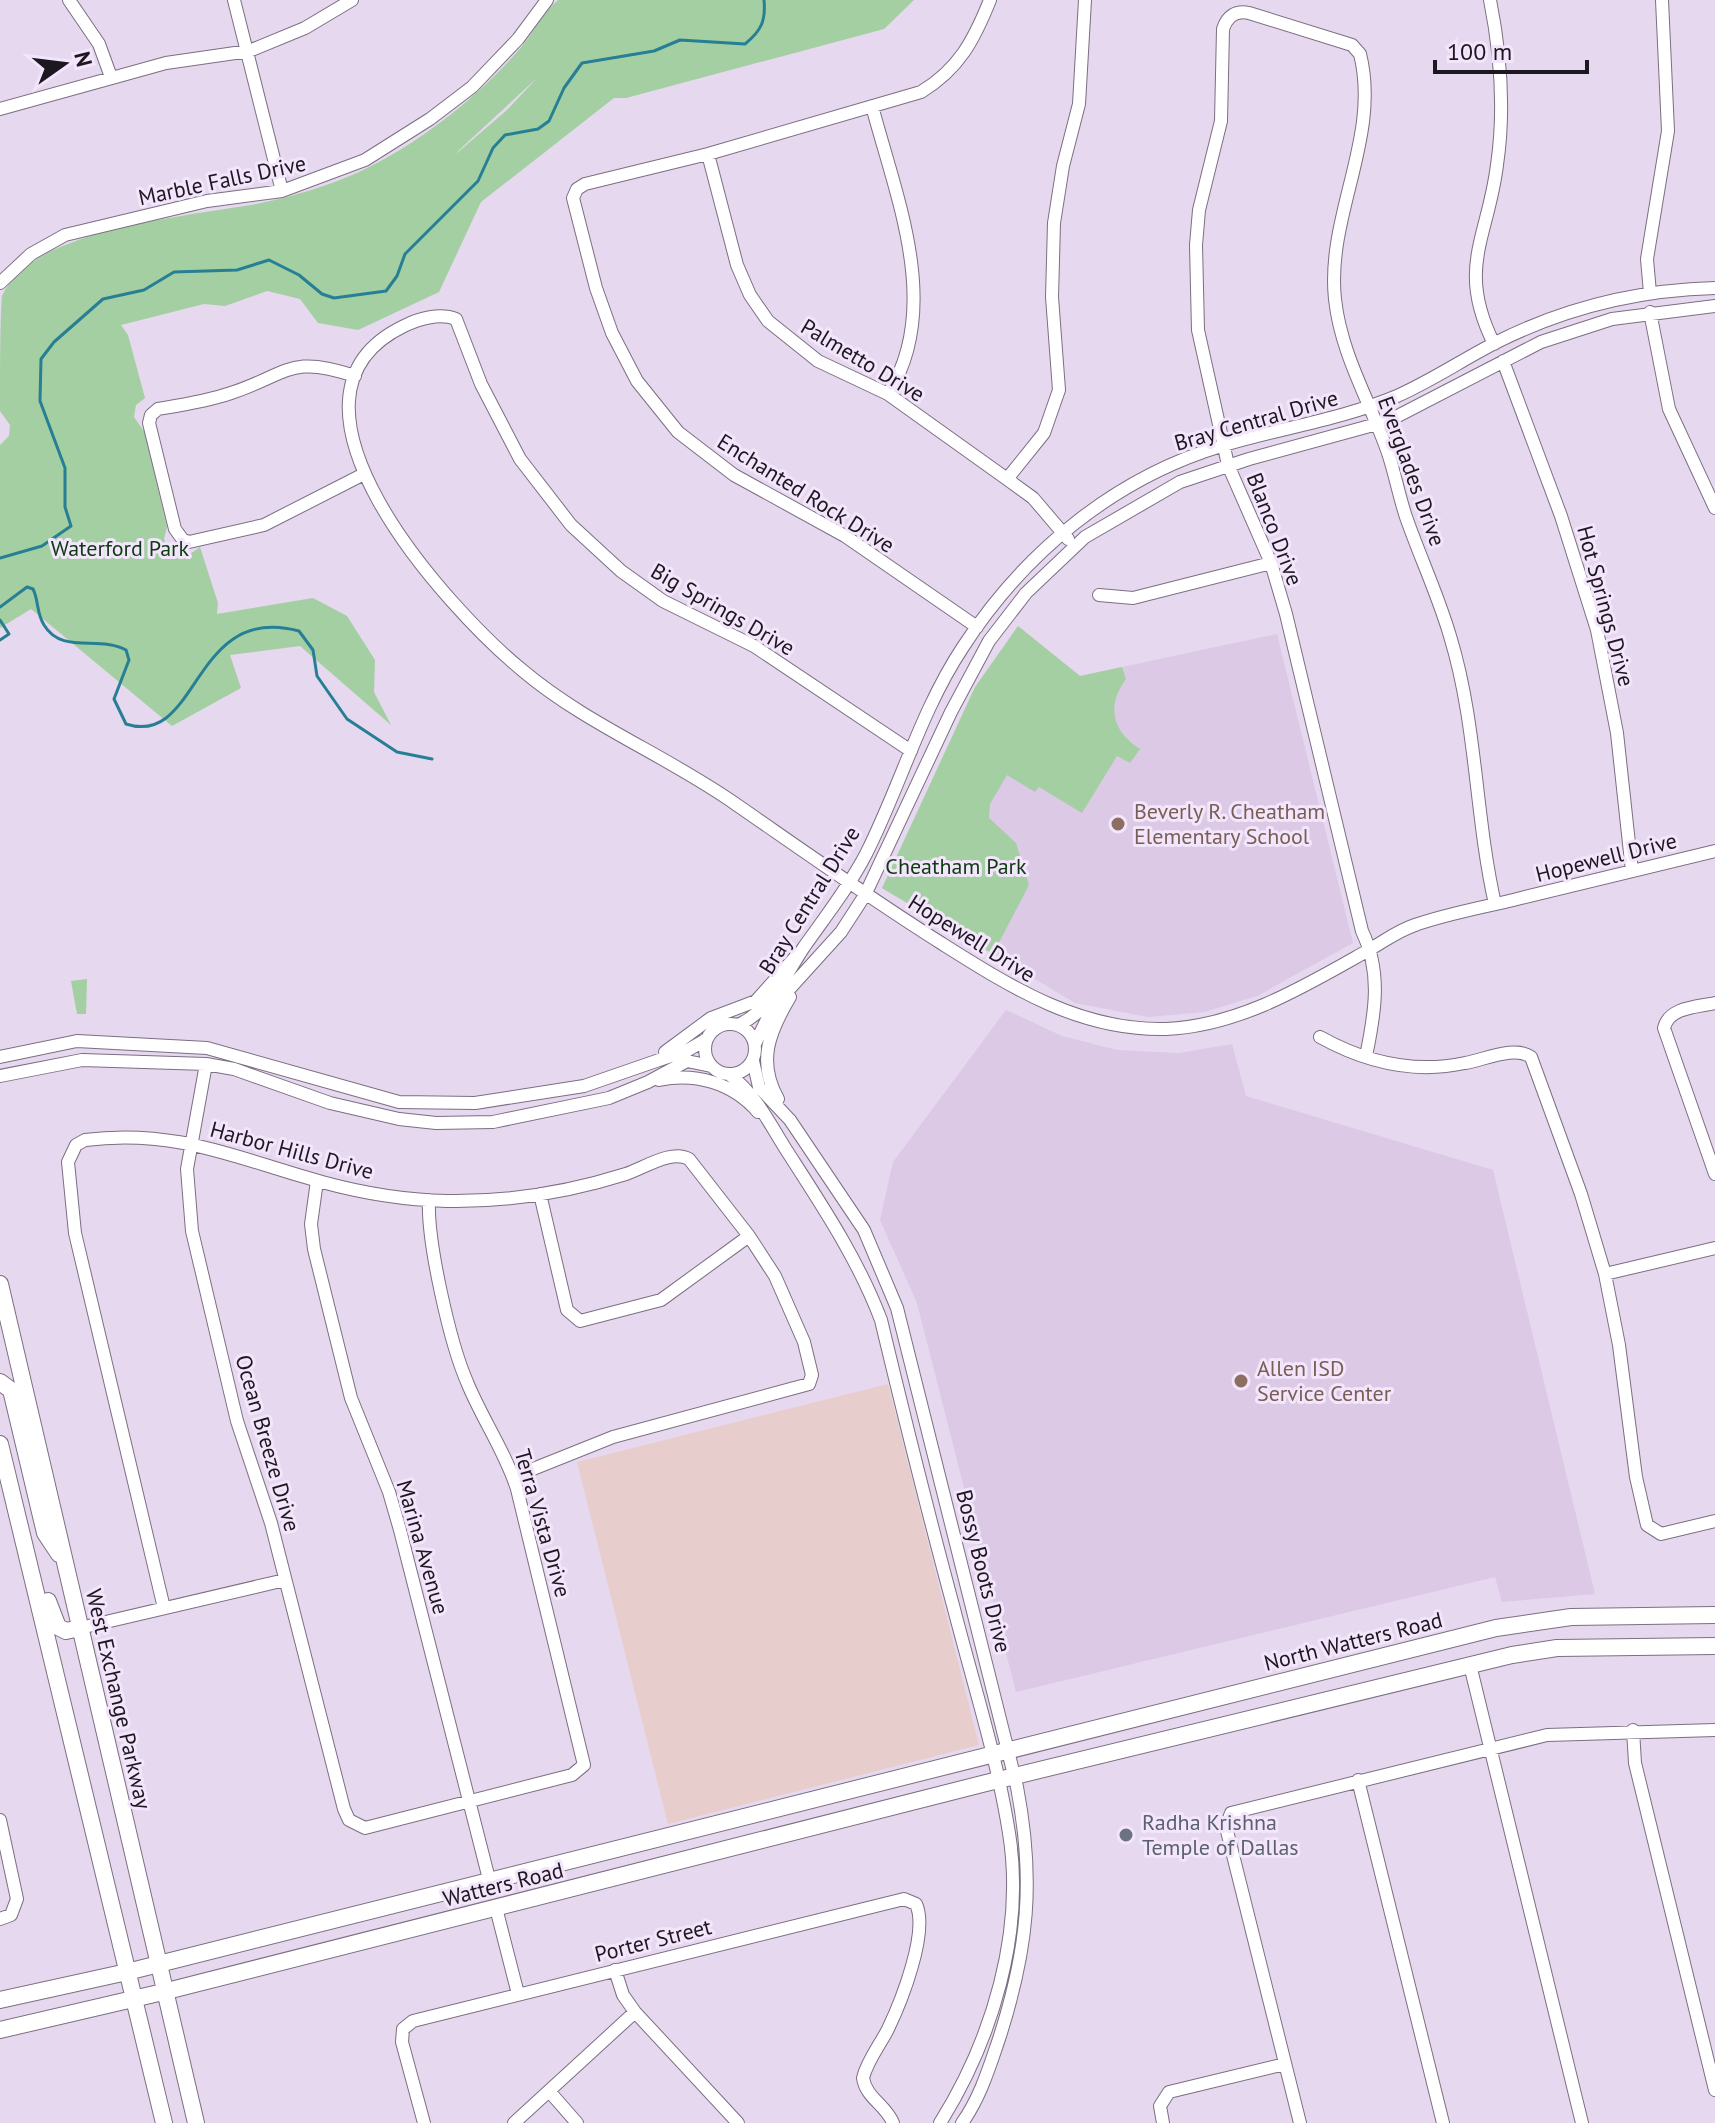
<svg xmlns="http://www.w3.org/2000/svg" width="1715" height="2123" viewBox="0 0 1715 2123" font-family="'PT Sans',sans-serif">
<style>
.built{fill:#dbc9e5}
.industrial{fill:#e8cdcd}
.green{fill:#a4cfa2;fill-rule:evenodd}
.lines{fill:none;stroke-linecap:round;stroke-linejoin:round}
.stream{stroke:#267f94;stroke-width:3}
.minor-casing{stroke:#7b6f82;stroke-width:14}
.major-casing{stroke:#7b6f82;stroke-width:18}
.minor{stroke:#fff;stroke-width:12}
.major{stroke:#fff;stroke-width:16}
.education-dot{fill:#8d6e63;stroke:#f3e5fb;stroke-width:3}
.worship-dot{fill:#6b7280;stroke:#f3e5fb;stroke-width:3}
.labels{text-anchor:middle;stroke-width:6;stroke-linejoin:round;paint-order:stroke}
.street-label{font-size:22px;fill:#1d1820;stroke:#f3e5fb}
.park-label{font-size:22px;fill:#0d3a10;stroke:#f3e5fb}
.education-label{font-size:22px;fill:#785e54;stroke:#f3e5fb;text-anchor:start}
.worship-label{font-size:22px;fill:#5b616d;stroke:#f3e5fb;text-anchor:start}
</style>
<rect width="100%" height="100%" fill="#e6d8ee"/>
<path class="built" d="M1018,626L1080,676L1277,634L1353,943L1257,996L1204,1012L1148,1017L1075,1003L882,888Z
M1006,1010L1062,1036L1117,1050L1179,1053L1232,1044L1246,1096L1493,1170L1595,1594L1502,1602L1495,1577L1016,1692L917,1303L880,1220L893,1162Z"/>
<path class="industrial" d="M888,1384L979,1745L668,1824L577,1462Z"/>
<path class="green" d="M558,0H914L884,29L626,98H614L481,202L439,292L358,330L318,323L300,299L267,291L225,306L204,304L121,325L128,335L145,398L136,405L134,417L145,433L167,527L164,539L169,551L186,557L200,547L218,603L217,614L313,598L347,616L375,660L374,692L391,725L300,646L230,655L241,688L172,726L31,609L0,628V445L9,436L10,425L0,411C0,387 0,314 2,296C31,227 195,216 261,203C294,196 328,186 359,172C417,145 474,100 517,52C532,36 542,14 558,0ZM538,77L507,110L457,153V152Z
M1018,626L1080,676L1122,667L1126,679C1106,706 1112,731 1140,749L1130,763L1117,756L1082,813L1039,787L1035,792L1007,775L990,804L989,818L1016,843L1029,885L993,954L882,888L975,687Z
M87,979L86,1014H77L71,981Z"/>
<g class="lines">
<path class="stream" d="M0,558L42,546L71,526L65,507V468L40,401L41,359L54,342L103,299L144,290L174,272L237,270L269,260L299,275L322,294L334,298L386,291L397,276L405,254L478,181L493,148L505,135L538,129L549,121L564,88L582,63L654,51L680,40L745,44C761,31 766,21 764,0
M0,607L27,587L33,589C39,601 36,612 44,625C62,655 99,635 126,650L129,660L114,699L126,724C200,748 191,602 299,631L313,650L317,676L347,719L397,752L432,759
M0,620L9,634L0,640"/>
<g class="minor-casing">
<path id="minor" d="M69,0L99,44L111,77
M234,0L282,191
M1490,0C1501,55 1505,110 1497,165C1488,238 1456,268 1494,344
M872,106C896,197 943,308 888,394
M0,109L166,63L249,51L305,28L352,0
M708,154L737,265L750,295L768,321L818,361L888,394L1007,479L1033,498L1068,539
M0,283L31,254L65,235L207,201L282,191L365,160L430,119L472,87L518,39L547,0
M1650,293L1647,259L1668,131L1662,0
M1650,312L1669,409L1715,508
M1503,361L1561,516L1597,630L1617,733L1632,871
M355,376C289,354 289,374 231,393C208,401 182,405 158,409L151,415L149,423L175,529L183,540L189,542L264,525L364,474
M1007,479L1044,433L1059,390L1052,297L1054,223L1063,166L1079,104L1085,0
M1099,595L1133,598L1271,563
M977,627L845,536L734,475L678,432L637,381L612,333L596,288L573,198L577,189L585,184L708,154L921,92C959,69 974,40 990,0
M911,751L754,646L663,601L621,571L571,525L520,459L481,384L456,319C440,313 420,318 404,326C254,398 449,610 522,670C587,725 668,756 737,805C805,852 871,899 941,943C1011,987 1079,1031 1166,1029C1239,1026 1305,986 1367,951C1383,942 1397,931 1415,925C1449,913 1486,907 1521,898C1585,883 1650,867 1715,851
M1715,1003C1697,1007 1669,1007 1664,1028L1715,1174
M705 1049a25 25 0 1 1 50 0a25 25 0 1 1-50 0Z
M738,1025C770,1011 786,974 804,947C825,917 849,887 866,854C900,787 921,710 963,647C1024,553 1113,479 1221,446C1280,428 1340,420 1397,396C1431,381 1462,360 1495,343C1564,308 1638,290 1715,288
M1320,1037C1365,1062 1414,1074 1465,1063C1484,1060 1515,1045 1531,1057L1581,1194L1605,1274L1619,1345L1636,1477L1647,1525L1661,1534L1715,1521
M755,1044L773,1007L841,932L865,895L951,712L989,641L1026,593L1085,537L1180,482L1249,459L1388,421L1541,342L1612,319L1715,306
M665,1052L711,1018L756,1001L798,954
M1366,1056C1375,1013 1382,972 1362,931L1286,614L1271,563L1228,465L1198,330L1196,245L1199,210L1221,121L1223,29C1227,16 1236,10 1249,13L1352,45L1360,54C1381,137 1326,216 1335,299C1341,355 1370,401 1388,453C1395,474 1399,496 1406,517C1420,557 1438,595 1450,636C1477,724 1475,816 1495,904
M0,1057L77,1041L207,1048L399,1102L475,1103L584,1086L688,1050L707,1039
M753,1061L759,1087L790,1120L864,1230L897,1308L1017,1787C1035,1881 1028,1949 999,2039C989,2068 980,2098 962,2123
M206,1064L187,1169L192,1231L237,1421L271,1523L344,1809L349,1820L365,1828L572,1775L584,1765L517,1489C505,1451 482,1419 467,1382C450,1343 427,1242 429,1200
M730,1075C756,1095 768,1121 785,1148C821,1204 857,1257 881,1320C904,1416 928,1513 954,1609C973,1683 997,1757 1009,1833C1025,1932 992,2040 940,2123
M0,1076L82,1060L206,1064L234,1069L330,1103L399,1119L436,1123L493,1122L609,1098L648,1082L687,1061L711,1066
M659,1080C695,1072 733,1083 758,1112
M778,1099C757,1062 769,1032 790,997
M317,1181L311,1224L314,1249L351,1398L389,1492L400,1530L489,1879
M540,1194L567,1310L580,1321L661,1300L749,1236
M1605,1274L1715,1248
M164,1608L75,1233L68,1162L76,1145L85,1140C176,1128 238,1159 322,1182C362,1193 405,1200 447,1201C507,1202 569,1192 626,1174C644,1168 672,1149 689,1159L749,1236L775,1276L804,1342L812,1375L809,1384L613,1437L513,1477
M80,1628L285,1580
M1470,1665L1582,2123
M1633,1730L1635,1763L1715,2090
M1358,1780L1443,2123
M0,1820L17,1899L11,1915L0,1919
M496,1908L518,1994
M615,1970L623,1995L635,2012L738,2123
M549,2091L577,2123
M424,2123L402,2042L403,2029L413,2021L904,1899L916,1904C929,1932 901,2002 888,2029C880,2045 867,2061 863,2078C866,2098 886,2105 893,2123
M514,2123L635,2012
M1163,2123L1160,2106L1169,2092L1285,2064
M1300,2123L1226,1827L1231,1813L1547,1735L1715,1730"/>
</g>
<g class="major-casing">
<path id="major" d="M0,1284L196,2123
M0,1382L11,1390L45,1533L59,1554
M0,1444L164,2123
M48,1601L58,1627L66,1631L80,1628
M0,2000L127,1972L1496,1628L1571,1617L1715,1615
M0,2030L163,1992L986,1783L1512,1655L1557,1648L1715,1646"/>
</g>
<use href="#minor" class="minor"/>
<use href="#major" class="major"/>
</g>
<g class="education-dot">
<circle cx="1118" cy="824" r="8"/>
<circle cx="1241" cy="1381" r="8"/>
</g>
<circle class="worship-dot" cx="1126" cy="1835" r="8"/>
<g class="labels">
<g class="street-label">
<text transform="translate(222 180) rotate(-12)" y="8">Marble Falls Drive</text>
<text transform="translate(863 360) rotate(31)" y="8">Palmetto Drive</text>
<text transform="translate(1256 420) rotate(-16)" y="8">Bray Central Drive</text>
<text transform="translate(1412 471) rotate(70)" y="8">Everglades Drive</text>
<text transform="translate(806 493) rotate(32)" y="8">Enchanted Rock Drive</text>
<text transform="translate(1275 529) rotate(69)" y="8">Blanco Drive</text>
<text transform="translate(1606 606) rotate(75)" y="8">Hot Springs Drive</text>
<text transform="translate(723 609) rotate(30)" y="8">Big Springs Drive</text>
<text transform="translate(1606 857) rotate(-14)" y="8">Hopewell Drive</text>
<text transform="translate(809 900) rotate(-58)" y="8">Bray Central Drive</text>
<text transform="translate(972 938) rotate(32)" y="8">Hopewell Drive</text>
<text transform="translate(292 1150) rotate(15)" y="8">Harbor Hills Drive</text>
<text transform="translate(268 1443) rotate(74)" y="8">Ocean Breeze Drive</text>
<text transform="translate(543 1523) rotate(74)" y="8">Terra Vista Drive</text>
<text transform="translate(423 1547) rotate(74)" y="8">Marina Avenue</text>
<text transform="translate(984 1571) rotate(76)" y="8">Bossy Boots Drive</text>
<text transform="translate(1353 1641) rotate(-14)" y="8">North Watters Road</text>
<text transform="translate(119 1699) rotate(77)" y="8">West Exchange Parkway</text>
<text transform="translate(503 1884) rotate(-14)" y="8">Watters Road</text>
<text transform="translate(653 1940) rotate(-14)" y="8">Porter Street</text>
</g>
<g class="park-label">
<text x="120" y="556">Waterford Park</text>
<text x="956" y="874">Cheatham Park</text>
</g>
<g class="education-label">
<text x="1134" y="819">Beverly R. Cheatham<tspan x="1134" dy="25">Elementary School</tspan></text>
<text x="1257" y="1376">Allen ISD<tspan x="1257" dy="25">Service Center</tspan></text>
</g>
<g class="worship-label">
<text x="1142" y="1830">Radha Krishna<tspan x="1142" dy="25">Temple of Dallas</tspan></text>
</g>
</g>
<g transform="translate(64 64) rotate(76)" stroke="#f3e5fb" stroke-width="6" paint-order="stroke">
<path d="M0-6L14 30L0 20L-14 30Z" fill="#1d1820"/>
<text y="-12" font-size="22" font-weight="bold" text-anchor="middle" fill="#1d1820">N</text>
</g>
<path d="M1435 60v12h152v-12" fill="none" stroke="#1d1820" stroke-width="4"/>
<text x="1447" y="60" font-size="24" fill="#1d1820" stroke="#f3e5fb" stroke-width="6" paint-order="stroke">100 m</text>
</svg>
